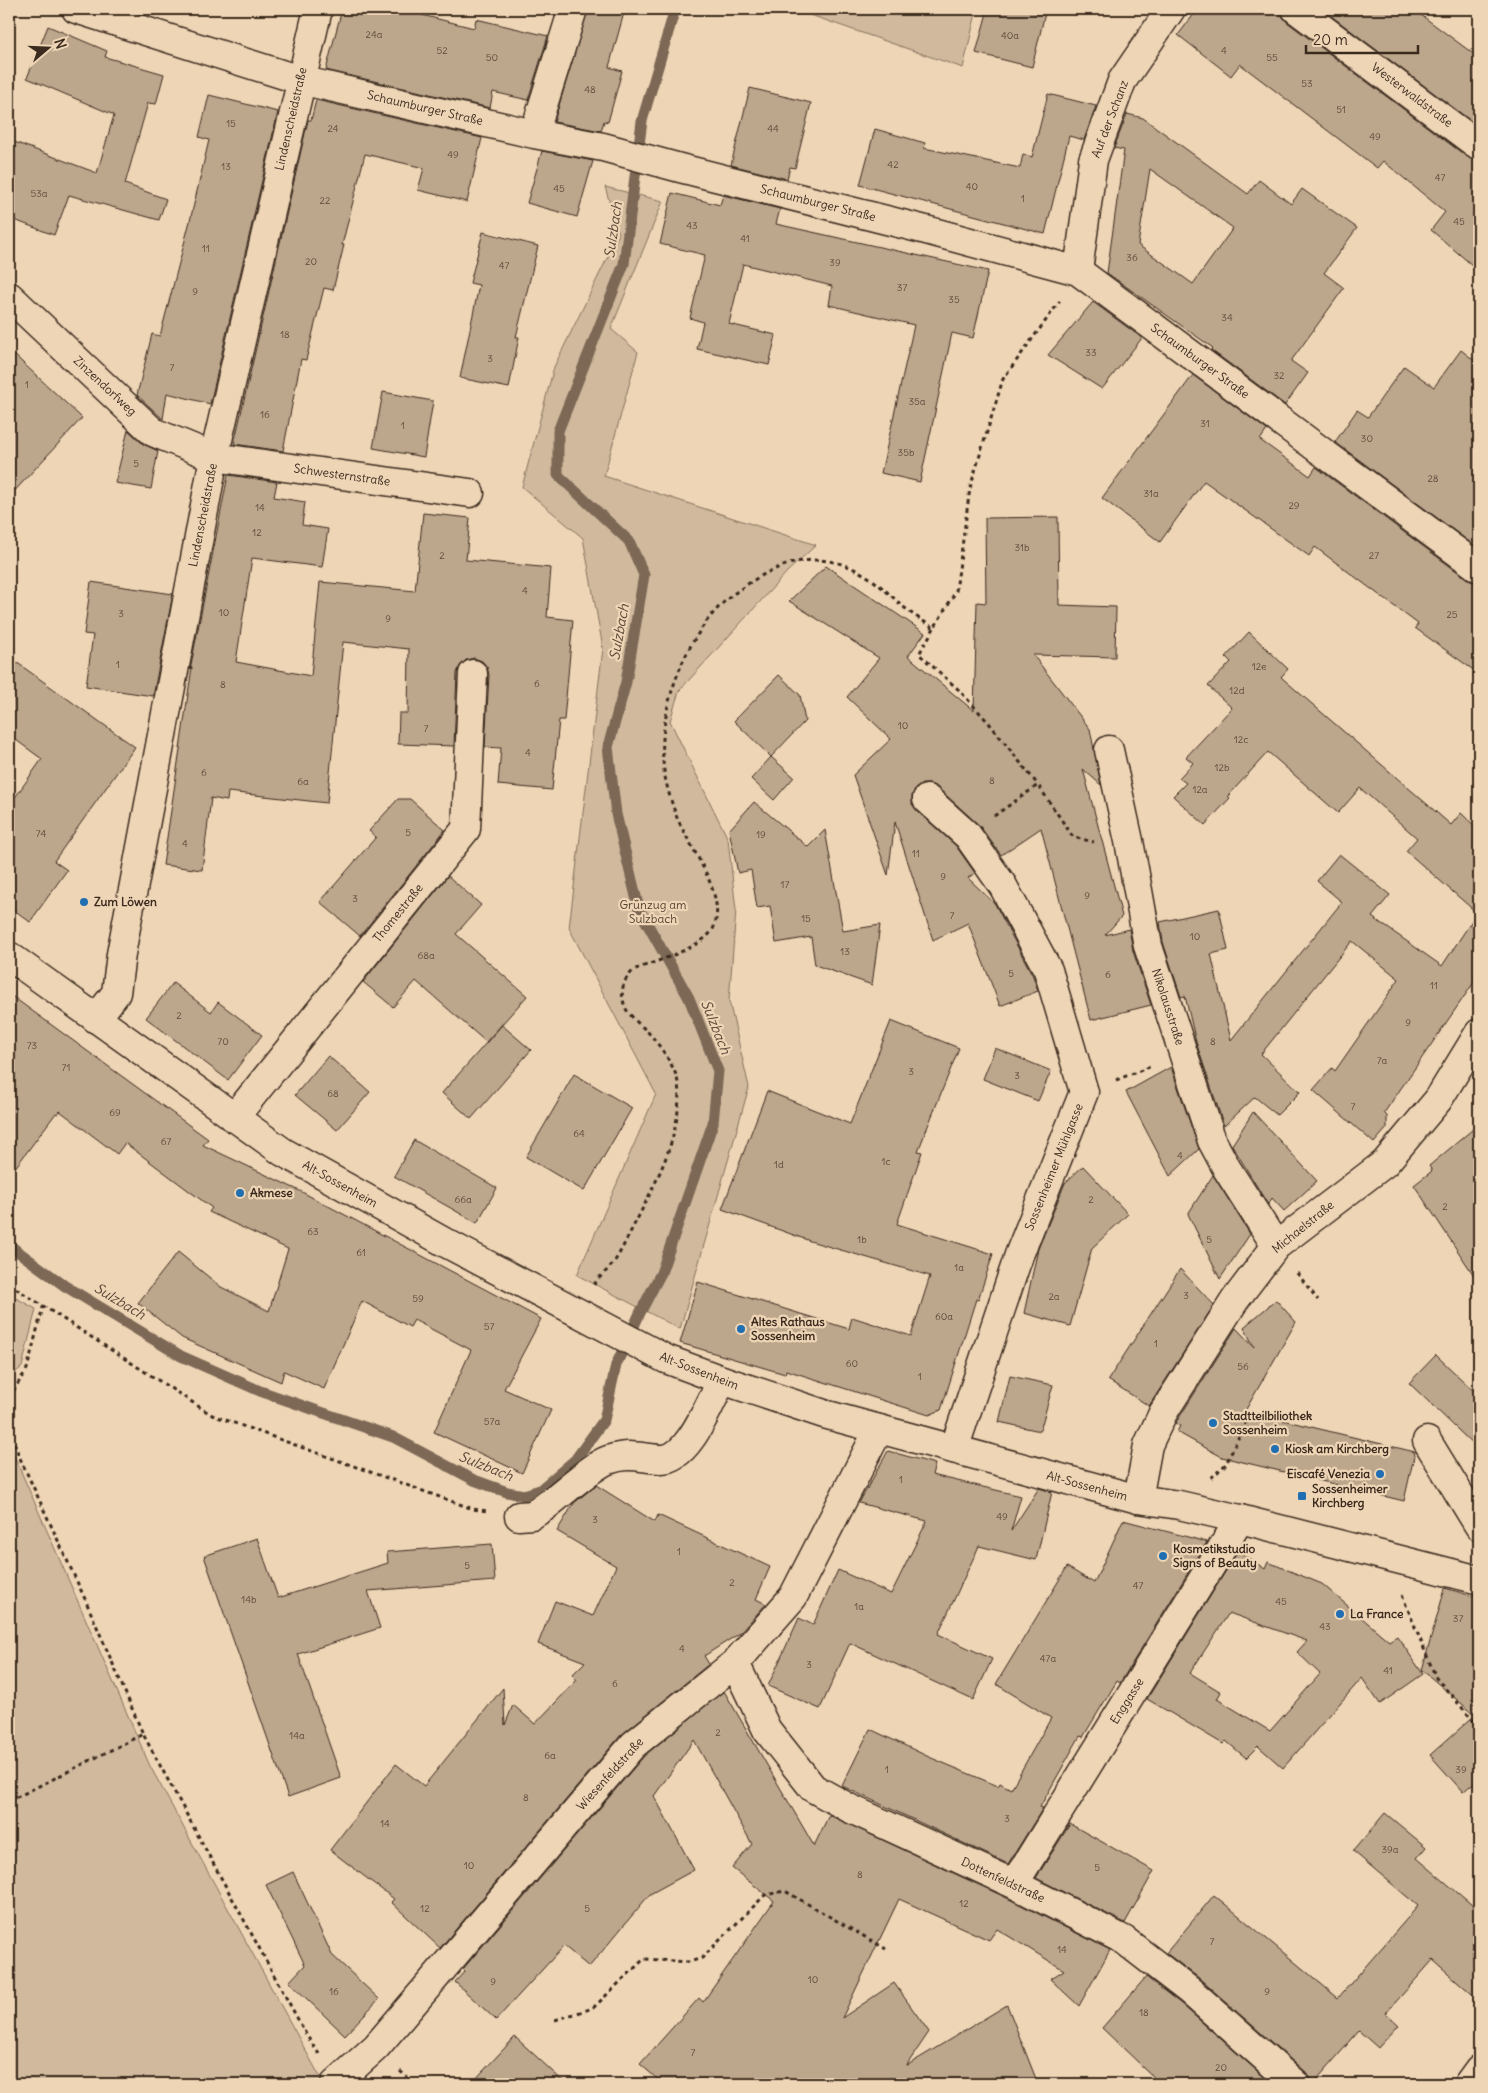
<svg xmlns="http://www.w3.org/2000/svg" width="1488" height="2093" viewBox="0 0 1488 2093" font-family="Delius,sans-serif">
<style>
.green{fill:#d0b99d;stroke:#86725e}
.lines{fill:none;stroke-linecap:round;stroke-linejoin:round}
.stream{stroke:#7c6855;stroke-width:11}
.building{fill:#bca68c;stroke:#3b2a1e;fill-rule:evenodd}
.minor-casing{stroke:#3b2a1e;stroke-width:31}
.major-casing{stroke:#3b2a1e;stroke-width:31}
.path{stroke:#3b2a1e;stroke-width:3;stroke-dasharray:4 4;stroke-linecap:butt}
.minor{stroke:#eed5b6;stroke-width:28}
.major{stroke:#eed5b6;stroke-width:28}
.poi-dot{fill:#1f6fb2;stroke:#eed5b6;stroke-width:2}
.labels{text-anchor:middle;stroke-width:4.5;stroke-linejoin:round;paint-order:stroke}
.number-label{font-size:10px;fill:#5b493a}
.street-label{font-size:12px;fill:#3b2a1e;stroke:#eed5b6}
.poi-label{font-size:12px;font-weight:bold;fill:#3b2a1e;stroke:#eed5b6;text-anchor:start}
.park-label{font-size:12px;fill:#513f31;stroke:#eed5b6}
.water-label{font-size:14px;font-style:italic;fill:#564435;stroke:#eed5b6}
</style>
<rect width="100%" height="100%" fill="#eed5b6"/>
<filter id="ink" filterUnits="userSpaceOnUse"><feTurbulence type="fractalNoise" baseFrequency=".02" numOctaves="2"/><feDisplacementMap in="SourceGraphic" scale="10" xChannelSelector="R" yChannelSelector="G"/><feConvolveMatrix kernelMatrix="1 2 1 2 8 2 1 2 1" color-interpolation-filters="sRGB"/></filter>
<g filter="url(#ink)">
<path class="green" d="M793,9H977L963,68Z
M605,187L663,201L611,329L638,352L604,476L816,545L787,572L679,691L670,721L728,839L736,910L729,1001L749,1087L680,1329L577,1275L656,1094L569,928L603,648L583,538L522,487L554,367L619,234Z
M9,1294L36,1309L22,1367L9,1378Z
M9,1444L150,1766L319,2075L331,2084H9Z"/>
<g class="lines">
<path class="stream" d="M9,1245L65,1286L181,1356L260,1391L393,1437L474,1480L507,1492L524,1495L540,1490L575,1460L604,1420L616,1365L640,1313L661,1273L713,1123L718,1071L689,998L639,909L616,814L608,747L626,682L644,575L629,541L558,475V431L624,264L642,121L675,9"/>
</g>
<path class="building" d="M342,9H398L474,28L476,19L548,36L528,100L493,92L490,108L326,70Z
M588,9H625L609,67L622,71L608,122L604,121L601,131L554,122Z
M988,9H1046L1032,67L976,53Z
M1198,9H1281L1282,16L1287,22L1470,159L1479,161V271L1431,230L1445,212L1383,161L1377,168L1240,64L1231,76L1178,35Z
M1322,9H1413L1479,58V127Z
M48,26L107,51L105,57L164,74L156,104L148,103L125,184L166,199L159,220L69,195L54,235L9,218V140L97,173L114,115L27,78Z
M750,88L811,103L795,168L790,167L787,179L731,165Z
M1048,94L1096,106L1084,140L1069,136L1045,234L860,185L875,129L925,143L924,148L1020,168L1023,154L1032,157Z
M209,95L278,112L210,404L167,393L163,419L137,395L152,334L160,336L190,221L209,140L199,137Z
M316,100L482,138L467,202L418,190L424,168L365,154L342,245H344L333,290L324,288L306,360L301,359L283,451L234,444L308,120H311Z
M1127,114L1143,118L1248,194L1259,180L1291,204L1302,189L1357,228L1324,273L1344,288L1291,361L1308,373L1285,405L1211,350L1213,348L1107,273L1124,150L1114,148ZM1150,169L1233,228L1193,284L1138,245Z
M542,151L593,161L577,217L527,203Z
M672,193L720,205L723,195L780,209L776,224L988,271L973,338L952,333L920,482L881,473L914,325L829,305L832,286L743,264L729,324L776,335L769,365L697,349L703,322L690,318L705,255L660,244Z
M483,232L538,246L516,337H519L509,388L460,378L479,285L470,283Z
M1093,302L1142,338L1102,389L1048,355Z
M9,350L82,418L9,497Z
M1461,350L1479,364V549L1335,442L1357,410L1368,417L1404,366L1434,387Z
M1193,375L1267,430L1260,440L1310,476L1316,467L1470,581L1479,583V674L1415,628L1418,624L1315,547L1309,556L1204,481L1160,542L1102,498Z
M383,392L433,401L424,457L373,448Z
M128,430L143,444L158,451L151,489L115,483Z
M228,475L277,482L274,497L305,502L302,525L328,529L322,567L252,558L236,662L311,676L320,582L415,591L423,513L470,518L466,560L551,568L547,617L573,620L564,720H559L552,790L498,785L501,748L485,747L489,675L487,667L482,661L474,658L466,660L460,666L457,673L454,746L398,744L399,713H408L409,649L343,642L327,803L228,792L227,801L211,798L202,870L163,865L192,667L190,670Z
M1058,517L1059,605L1116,607L1115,657L1033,655L1090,729L1101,785L1083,769L1122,916L1105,935L1129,929L1133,951L1151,1005L1091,1020L1041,828L1001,855L979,825L937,787L930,784H922L915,789L912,796V804L917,811L956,846L975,873L968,878L995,904L1033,976L1038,991L1000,1006L968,923L933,940L895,822L888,875L853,775L891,739L847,697L879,658L789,601L826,566L925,633L908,656L974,711L977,602L986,603L985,518Z
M91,582L173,594L153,696L86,686L93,635L84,634Z
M1249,632L1288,669L1281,677L1451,825L1461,813L1479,830V975L1384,1113L1387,1116V1128L1374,1143L1313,1090L1332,1068L1335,1071L1399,979L1352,941L1261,1054L1300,1092L1277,1115L1255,1097L1224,1126L1196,1042L1185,996L1181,997L1163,942L1160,922L1219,909L1228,950L1211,954L1231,1040L1342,902L1317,881L1339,854L1390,895L1372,917L1442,966L1477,913L1406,851L1417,838L1360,788L1338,813L1268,752L1228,796L1230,798L1205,825L1173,796L1186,783L1179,778L1193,763L1186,757L1232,708L1208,686L1231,662L1226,657Z
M9,657L135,747L54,861L67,870L30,922L9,906V806L42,759L9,735Z
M779,675L800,695L805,721L771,757L734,721Z
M771,757L794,777L774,800L751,779Z
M398,799H410L445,830L360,936L320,902L376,837L369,831Z
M754,802L808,847L825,830L843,931L880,925L872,985L815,965L811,937L776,943L770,906L757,908L751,870L738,873L729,830Z
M448,876L481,905L456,934L527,996L486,1042L416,981L393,1007L363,982Z
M173,983L211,1012L218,1002L262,1035L228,1080L146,1018Z
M9,994L208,1139L203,1145L300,1191L541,1319L504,1389L551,1410L522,1473L434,1432L471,1350L414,1320L410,1327L362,1301L324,1389L284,1371L281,1382L182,1338L138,1303L178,1252L221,1287L269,1311L288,1249L209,1212L212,1208L125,1143L117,1154L60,1111L58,1114L56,1113L9,1176Z
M891,1021L959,1048L918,1151L922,1152L897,1224L993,1254L978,1300L976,1299L941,1410L929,1415L786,1370L785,1374L680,1343L698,1282L849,1329L852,1317L911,1336L930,1276L810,1241L722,1209L767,1091L850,1124Z
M502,1025L531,1050L471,1119L442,1093Z
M995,1048L1051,1071L1038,1101L983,1079Z
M328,1056L370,1092L337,1130L295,1095Z
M1171,1067L1199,1149L1170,1176L1126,1092Z
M574,1074L632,1108L584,1191L526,1157Z
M1253,1112L1317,1181L1284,1211L1272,1198L1268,1205L1232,1145Z
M1479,1124V1283L1414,1185L1432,1171L1429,1166Z
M414,1140L497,1188L477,1223L394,1176Z
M1083,1166L1128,1214L1092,1248L1070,1326L1024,1313L1038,1249L1065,1183Z
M1213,1175L1250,1234L1220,1279L1188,1214Z
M1180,1269L1214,1305L1149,1406L1108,1380Z
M1276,1300L1296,1322L1245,1411L1415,1452L1404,1501L1222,1457L1177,1432L1180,1426L1175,1423L1177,1421L1236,1328L1254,1347L1244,1327Z
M1436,1355L1479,1396V1450L1409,1383Z
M1010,1376L1053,1385L1040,1431L999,1422Z
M888,1451L935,1464L932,1475L1021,1496L1011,1531L1039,1488L1052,1492L1036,1560L979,1546L938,1634L992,1659L973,1700L850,1643L820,1709L768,1686L799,1618L813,1625L838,1570L891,1594L927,1521L859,1503Z
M596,1485L655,1522L658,1515L770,1567L756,1599L766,1604L740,1633L704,1656L709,1664L621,1735L440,1948L391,1902L394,1899L330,1850L396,1764L424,1786L503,1688L505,1725L513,1705L535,1724L577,1680L572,1675L585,1662L538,1644L555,1601L593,1616L616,1566L557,1531L574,1503Z
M1123,1520L1207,1542L1120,1683L1117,1681L1083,1737L1080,1736L1040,1807L1043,1808L1008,1864L842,1786L870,1729L929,1757L998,1786L1000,1783L1011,1789L1051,1718L996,1684L1067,1567L1094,1583Z
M257,1538L278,1598L388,1563L387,1552L492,1544L495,1581L368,1591L380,1628L298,1654L341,1778L288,1797L204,1556Z
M1238,1551L1265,1569L1268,1562L1322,1584L1389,1641L1397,1636L1423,1674L1380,1704L1362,1678L1283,1768L1258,1746L1246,1758L1226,1741L1223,1744L1147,1699ZM1229,1613L1307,1641L1297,1652L1320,1674L1270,1731L1217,1699L1221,1692L1190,1673Z
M1445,1588L1479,1598V1778L1463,1792L1430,1755L1475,1715L1422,1670Z
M724,1691L814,1846L829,1815L1007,1898L1110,1950L1079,2006L1050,1979L1064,1970L997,1929L989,1940L899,1899L842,2018L894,1983L929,2032L906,2066L1007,2005L1038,2084H663L640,2064L699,1998L703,2002L774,1901L732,1868L752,1844L694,1740L654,1796L694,1870L650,1894L589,1967L564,1946L496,2020L455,1982L465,1971L463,1969L644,1756Z
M1385,1813L1426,1847L1417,1858L1479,1911V2000L1433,1960L1386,2013L1399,2025L1378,2048L1359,2031L1313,2084H1310V2079L1305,2072L1200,1979L1166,1953L1214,1895L1338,1998L1418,1906L1353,1851Z
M1070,1824L1154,1871L1125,1923L1036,1878Z
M293,1872L332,1955L379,1999L345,2035L289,1982L305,1965L266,1885Z
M1146,1977L1180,2003L1272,2084H1161L1102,2028Z
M515,2037L539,2059L566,2084H471Z"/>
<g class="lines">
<g class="minor-casing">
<path id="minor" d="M76,9L300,80L534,134L603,147L680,168L926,230L1078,271L1479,568
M1296,9L1479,146
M534,134L573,9
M1078,271L1093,160L1122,81L1171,9
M9,296L153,432L214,457L470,493
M1109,750L1129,841L1148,946L1212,1141L1227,1169L1276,1246
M927,799L968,836L1003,886L1048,970L1084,1092L1019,1255L954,1449
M96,1019L116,993L121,954L214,457L318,9
M234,1118L466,829L473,674
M1427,1441L1479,1526
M1138,1499L1148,1445L1163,1413L1235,1300L1276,1246L1385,1163L1438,1100L1479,1033
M519,1516L532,1515L543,1508C558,1497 593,1465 608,1460C629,1452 640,1458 661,1459C689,1460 710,1402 722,1380
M735,1663L767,1730L813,1788L849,1808L1014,1884L1124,1940L1190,1991L1295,2084
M1014,1884L1240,1519
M335,2084L376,2047L633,1745L735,1663L793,1597L879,1429
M1468,2084L1479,2069"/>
</g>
<g class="major-casing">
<path id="major" d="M9,956L283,1152L446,1243L666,1359L722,1380L824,1414L1138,1499L1179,1505L1240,1519L1479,1580"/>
</g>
<path class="path" d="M934,628L919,654L959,690L989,723L1038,785
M994,816L1038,785L1073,837L1094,842
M1116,1080L1152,1066
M1297,1273L1318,1300
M9,1284L212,1415L473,1509L487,1511
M594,1285C599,1276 608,1271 614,1262C621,1252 626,1240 632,1229C654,1186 684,1133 678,1083C676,1067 658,1043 647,1031C640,1025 631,1017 626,1009C619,994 622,978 636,969C656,961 706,947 714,927C727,893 688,846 676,815C670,798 664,779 663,760C659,702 690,623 739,590C778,562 820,547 865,575C880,584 892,597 906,609C914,616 925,622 934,628L956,591L970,488L1003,379L1060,301
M9,1398L27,1369L43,1307
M9,1428L19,1456L85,1599L143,1734L307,2036L319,2054
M1211,1478L1226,1464L1250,1413
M1402,1595L1436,1678L1479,1727
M9,1801L143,1734
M555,2020L593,2008L644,1959L690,1962L702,1958L765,1895L785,1891L886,1949
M400,2071L414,2084"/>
<use href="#minor" class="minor"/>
<use href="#major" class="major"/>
</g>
</g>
<g class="poi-dot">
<circle cx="84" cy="902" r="5"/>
<circle cx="240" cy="1193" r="5"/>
<circle cx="741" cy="1329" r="5"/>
<circle cx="1213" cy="1423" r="5"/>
<circle cx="1275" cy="1449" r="5"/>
<circle cx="1380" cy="1474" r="5"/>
<rect x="1297" y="1491" width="10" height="10" rx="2.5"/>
<circle cx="1163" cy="1556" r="5"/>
<circle cx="1340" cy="1614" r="5"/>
</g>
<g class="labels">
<g class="number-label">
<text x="374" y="38">24a</text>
<text x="1010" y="39">40a</text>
<text x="442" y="54">52</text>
<text x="1224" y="54">4</text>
<text x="492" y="61">50</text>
<text x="1272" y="61">55</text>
<text x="1307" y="87">53</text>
<text x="590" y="93">48</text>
<text x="1341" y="113">51</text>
<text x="231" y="127">15</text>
<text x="333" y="132">24</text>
<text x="773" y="132">44</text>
<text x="1375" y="140">49</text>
<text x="453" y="158">49</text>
<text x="893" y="168">42</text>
<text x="226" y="170">13</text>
<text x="1440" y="181">47</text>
<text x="972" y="190">40</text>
<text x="559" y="192">45</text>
<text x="39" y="197">53a</text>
<text x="1023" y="202">1</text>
<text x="325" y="204">22</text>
<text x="1459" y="225">45</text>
<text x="692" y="229">43</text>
<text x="745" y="242">41</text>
<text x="206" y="252">11</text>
<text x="1132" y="261">36</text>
<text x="311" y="265">20</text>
<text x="835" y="266">39</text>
<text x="504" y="269">47</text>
<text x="902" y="291">37</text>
<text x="195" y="295">9</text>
<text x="954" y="303">35</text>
<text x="1227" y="321">34</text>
<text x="285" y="338">18</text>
<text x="1091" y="356">33</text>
<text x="490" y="362">3</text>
<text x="172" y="371">7</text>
<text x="1279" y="379">32</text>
<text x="27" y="388">1</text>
<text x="917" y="405">35a</text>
<text x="265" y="418">16</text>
<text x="1205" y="427">31</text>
<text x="403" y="429">1</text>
<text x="1367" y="442">30</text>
<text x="906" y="456">35b</text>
<text x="136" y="467">5</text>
<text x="1433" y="482">28</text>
<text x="1151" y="497">31a</text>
<text x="1294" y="509">29</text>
<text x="260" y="511">14</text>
<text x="257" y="536">12</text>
<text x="1022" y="551">31b</text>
<text x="442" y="559">2</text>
<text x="1374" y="559">27</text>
<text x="525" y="594">4</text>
<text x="224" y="616">10</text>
<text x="121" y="617">3</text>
<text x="1452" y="618">25</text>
<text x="388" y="622">9</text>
<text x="118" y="668">1</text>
<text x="1259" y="670">12e</text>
<text x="537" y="687">6</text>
<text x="223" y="688">8</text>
<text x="1237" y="694">12d</text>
<text x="903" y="729">10</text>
<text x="426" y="732">7</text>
<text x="1241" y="743">12c</text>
<text x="528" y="756">4</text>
<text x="1222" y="771">12b</text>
<text x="204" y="776">6</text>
<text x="992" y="784">8</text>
<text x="303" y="785">6a</text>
<text x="1200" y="793">12a</text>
<text x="408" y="836">5</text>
<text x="41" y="837">74</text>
<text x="761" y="838">19</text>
<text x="185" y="847">4</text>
<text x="916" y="857">11</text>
<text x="943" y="880">9</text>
<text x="785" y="888">17</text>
<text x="1087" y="899">9</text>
<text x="355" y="902">3</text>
<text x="952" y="919">7</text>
<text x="806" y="922">15</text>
<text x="1195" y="940">10</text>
<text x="845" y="955">13</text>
<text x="426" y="959">68a</text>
<text x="1011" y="977">5</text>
<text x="1108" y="978">6</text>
<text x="1434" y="989">11</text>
<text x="179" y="1019">2</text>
<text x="1408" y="1026">9</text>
<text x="223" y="1045">70</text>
<text x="1213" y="1045">8</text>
<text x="32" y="1049">73</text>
<text x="1382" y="1064">7a</text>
<text x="66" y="1071">71</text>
<text x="911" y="1075">3</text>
<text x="1017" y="1079">3</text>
<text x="333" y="1097">68</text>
<text x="1353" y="1110">7</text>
<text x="115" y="1116">69</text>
<text x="579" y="1137">64</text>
<text x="166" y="1145">67</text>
<text x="1180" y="1159">4</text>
<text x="886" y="1165">1c</text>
<text x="779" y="1168">1d</text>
<text x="463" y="1203">66a</text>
<text x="1091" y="1203">2</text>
<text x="1445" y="1210">2</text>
<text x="313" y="1235">63</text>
<text x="862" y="1243">1b</text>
<text x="1209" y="1243">5</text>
<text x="361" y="1256">61</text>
<text x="959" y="1271">1a</text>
<text x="1186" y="1299">3</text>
<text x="1054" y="1300">2a</text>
<text x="418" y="1302">59</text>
<text x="944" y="1320">60a</text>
<text x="489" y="1330">57</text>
<text x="1156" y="1347">1</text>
<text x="852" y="1367">60</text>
<text x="1243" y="1370">56</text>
<text x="920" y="1380">1</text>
<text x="492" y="1425">57a</text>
<text x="901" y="1483">1</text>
<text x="1002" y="1520">49</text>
<text x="595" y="1523">3</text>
<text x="679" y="1555">1</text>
<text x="467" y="1569">5</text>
<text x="732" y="1586">2</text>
<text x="1138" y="1589">47</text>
<text x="249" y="1603">14b</text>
<text x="1281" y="1605">45</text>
<text x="859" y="1610">1a</text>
<text x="1458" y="1622">37</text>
<text x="1325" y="1630">43</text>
<text x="682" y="1652">4</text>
<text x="1048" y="1662">47a</text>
<text x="809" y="1668">3</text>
<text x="1388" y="1674">41</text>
<text x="615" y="1687">6</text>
<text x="718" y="1736">2</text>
<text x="297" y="1739">14a</text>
<text x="550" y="1759">6a</text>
<text x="887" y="1773">1</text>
<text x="1461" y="1773">39</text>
<text x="526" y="1801">8</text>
<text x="1007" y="1822">3</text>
<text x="385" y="1827">14</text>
<text x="1390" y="1853">39a</text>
<text x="469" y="1869">10</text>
<text x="1097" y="1871">5</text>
<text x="860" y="1878">8</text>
<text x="964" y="1907">12</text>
<text x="425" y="1912">12</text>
<text x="587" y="1912">5</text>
<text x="1212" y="1945">7</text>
<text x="1062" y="1953">14</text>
<text x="813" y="1983">10</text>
<text x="493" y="1985">9</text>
<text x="334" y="1995">16</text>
<text x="1267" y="1995">9</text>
<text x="1144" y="2016">18</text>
<text x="693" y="2056">7</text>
<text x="1221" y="2071">20</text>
</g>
<g class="street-label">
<text transform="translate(1412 95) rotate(37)" y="4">Westerwaldstraße</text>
<text transform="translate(425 108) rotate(13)" y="4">Schaumburger Straße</text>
<text transform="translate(291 119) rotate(-77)" y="4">Lindenscheidstraße</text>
<text transform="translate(1110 119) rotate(-69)" y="4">Auf der Schanz</text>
<text transform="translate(818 203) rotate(14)" y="4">Schaumburger Straße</text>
<text transform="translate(1200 361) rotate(36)" y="4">Schaumburger Straße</text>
<text transform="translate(105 386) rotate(43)" y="4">Zinzendorfweg</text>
<text transform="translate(342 475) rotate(8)" y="4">Schwesternstraße</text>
<text transform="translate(203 515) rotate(-79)" y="4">Lindenscheidstraße</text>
<text transform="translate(398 913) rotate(-51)" y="4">Thomestraße</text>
<text transform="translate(1168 1007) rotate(72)" y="4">Nikolausstraße</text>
<text transform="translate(1054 1167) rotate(-68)" y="4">Sossenheimer Mühlgasse</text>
<text transform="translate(340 1184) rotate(29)" y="4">Alt-Sossenheim</text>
<text transform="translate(1303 1227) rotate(-39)" y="4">Michaelstraße</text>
<text transform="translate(699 1371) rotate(21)" y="4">Alt-Sossenheim</text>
<text transform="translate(1087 1486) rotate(15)" y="4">Alt-Sossenheim</text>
<text transform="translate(1127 1701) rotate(-58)" y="4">Enggasse</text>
<text transform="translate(610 1774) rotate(-48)" y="4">Wiesenfeldstraße</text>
<text transform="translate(1003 1880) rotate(25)" y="4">Dottenfeldstraße</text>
</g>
<g class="poi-label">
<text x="94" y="906">Zum Löwen</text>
<text x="250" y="1197">Akmese</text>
<text x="751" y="1326">Altes Rathaus<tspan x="751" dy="14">Sossenheim</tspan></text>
<text x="1223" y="1420">Stadtteilbiliothek<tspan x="1223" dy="14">Sossenheim</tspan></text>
<text x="1285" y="1453">Kiosk am Kirchberg</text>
<text x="1370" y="1478" text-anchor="end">Eiscafé Venezia</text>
<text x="1312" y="1493">Sossenheimer<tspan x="1312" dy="14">Kirchberg</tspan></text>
<text x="1173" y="1553">Kosmetikstudio<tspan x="1173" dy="14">Signs of Beauty</tspan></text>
<text x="1350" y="1618">La France</text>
</g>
<g class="park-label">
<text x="653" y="909">Grünzug am<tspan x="653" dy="14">Sulzbach</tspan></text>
</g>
<g class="water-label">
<text transform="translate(613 230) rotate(-82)" y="5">Sulzbach</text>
<text transform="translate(619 632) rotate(-80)" y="5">Sulzbach</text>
<text transform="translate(716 1027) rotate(68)" y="5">Sulzbach</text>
<text transform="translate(120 1301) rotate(31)" y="5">Sulzbach</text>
<text transform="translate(486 1466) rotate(22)" y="5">Sulzbach</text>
</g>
</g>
<rect width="1488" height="2093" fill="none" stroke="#eed5b6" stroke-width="30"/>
<rect x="15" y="15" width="1458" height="2063" fill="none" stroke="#3b2a1e" stroke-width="2" filter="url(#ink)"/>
<g transform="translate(48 48) rotate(71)" stroke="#eed5b6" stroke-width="4" paint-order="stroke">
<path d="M0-4L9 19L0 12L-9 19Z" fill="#3b2a1e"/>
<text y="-8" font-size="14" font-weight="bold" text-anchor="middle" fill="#3b2a1e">N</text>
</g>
<path d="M1306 45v8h112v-8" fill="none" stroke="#3b2a1e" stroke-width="2.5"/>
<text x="1313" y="45" font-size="15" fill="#3b2a1e" stroke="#eed5b6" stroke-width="4" paint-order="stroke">20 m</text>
</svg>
